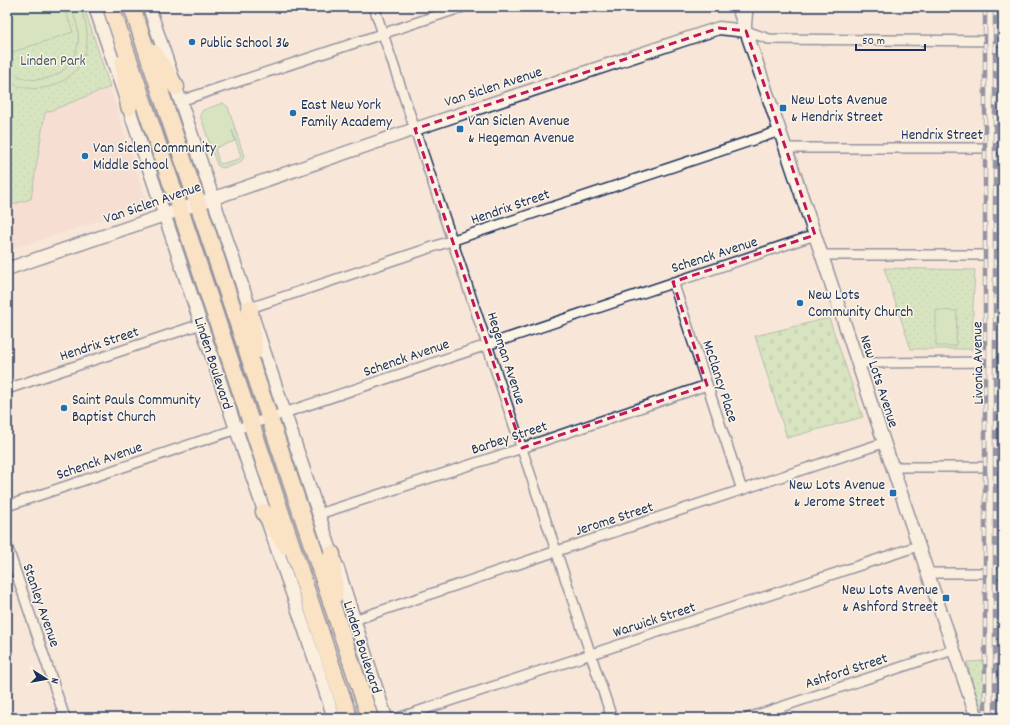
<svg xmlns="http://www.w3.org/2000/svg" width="1010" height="725" viewBox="0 0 1010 725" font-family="Dekko,sans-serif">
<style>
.built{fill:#f4d6cb}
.cemetery{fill:url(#cemetery-stones);stroke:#65887f}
.park{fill:url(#park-dots);stroke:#65887f}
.garden{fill:#afe0a0;stroke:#65887f;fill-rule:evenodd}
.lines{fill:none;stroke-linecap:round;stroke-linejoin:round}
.street-casing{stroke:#1b2f5e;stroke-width:12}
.secondary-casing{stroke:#1b2f5e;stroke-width:15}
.highway-casing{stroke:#1b2f5e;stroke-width:19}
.street{stroke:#fcf5e5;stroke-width:9}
.secondary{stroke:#fcf5e5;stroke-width:12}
.highway{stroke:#fcdcac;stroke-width:16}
.rail-casing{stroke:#1b2f5e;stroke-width:4.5}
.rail{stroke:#fcf5e5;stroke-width:3;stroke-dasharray:9;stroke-linecap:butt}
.marked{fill:none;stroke:#c2185b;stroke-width:3;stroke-dasharray:8 5;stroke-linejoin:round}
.poi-dot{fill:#1f6fb2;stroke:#fcf5e5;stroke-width:1.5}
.labels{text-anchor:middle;stroke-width:3;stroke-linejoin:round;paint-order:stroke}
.poi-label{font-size:15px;fill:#1b2f5e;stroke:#fcf5e5;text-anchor:start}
.park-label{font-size:15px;fill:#405b6e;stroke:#fcf5e5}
.street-label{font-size:15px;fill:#1b2f5e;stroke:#fcf5e5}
</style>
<defs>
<pattern id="cemetery-stones" width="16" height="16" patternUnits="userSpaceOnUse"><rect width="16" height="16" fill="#afe0a0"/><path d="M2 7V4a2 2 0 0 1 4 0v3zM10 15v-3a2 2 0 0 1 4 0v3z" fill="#96c08c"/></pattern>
<pattern id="park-dots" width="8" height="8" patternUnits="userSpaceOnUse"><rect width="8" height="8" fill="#afe0a0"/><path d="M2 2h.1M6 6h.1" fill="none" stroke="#96c08c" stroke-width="1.8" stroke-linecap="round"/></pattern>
</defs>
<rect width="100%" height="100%" fill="#f8e7d9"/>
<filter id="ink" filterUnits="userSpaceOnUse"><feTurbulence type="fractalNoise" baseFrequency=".025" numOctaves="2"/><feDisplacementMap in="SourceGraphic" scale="8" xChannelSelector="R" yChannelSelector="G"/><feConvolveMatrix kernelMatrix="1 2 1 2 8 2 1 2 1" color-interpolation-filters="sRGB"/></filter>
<g filter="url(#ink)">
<path class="built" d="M110,87L148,205L7,251V206L31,199L45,113Z"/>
<path class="cemetery" d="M829,318L863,417L787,438L755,336Z"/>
<path class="park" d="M7,7H84L110,87L45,113L31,199L7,206Z
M884,268L975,270L973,307V349H911Z
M984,661L983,714L981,716L967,662Z"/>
<path class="garden" d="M7,7H64L73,32L7,54Z
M71,7H80C84,17 87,27 87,37C88,79 42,101 7,81V70C35,90 73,78 78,43C80,30 75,19 71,7Z
M223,103L228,107L244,156C242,165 230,166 222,168L217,165L200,115L203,110ZM232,130L241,156L239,159L221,164L219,163L215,148L235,141Z
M936,310L957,311L956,346H936Z"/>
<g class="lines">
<g class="street-casing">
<path id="street" d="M374,7L612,718
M748,7L746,31L769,39L1003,41
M180,101L463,7
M786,148H1003
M822,255H1003
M673,282L742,490
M250,308L780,131
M857,363L1003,362
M7,389L201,324
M892,467H1003
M7,506L815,235
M319,514L522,448L707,385
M7,546L65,718
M927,573H1003
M354,620L548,554L883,443
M990,670H1003
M398,718L918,546
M748,718L953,650
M989,718L992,467L989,246L990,7"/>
</g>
<g class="secondary-casing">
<path id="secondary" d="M95,7L236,429L315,660L334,718
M149,7L332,554L338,569L386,718
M738,7L825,265L932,586L977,718
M7,269L415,129L719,28L746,31"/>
</g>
<g class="highway-casing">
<path id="highway" d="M111,7L180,209L349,718
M132,7L370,718
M154,53L176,87
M123,63L129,107
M250,308L254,352
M264,512L286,546
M332,554L335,595"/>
</g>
<use href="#street" class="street"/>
<use href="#secondary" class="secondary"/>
<use href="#highway" class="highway"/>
<g class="rail-casing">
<path id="rail" d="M985,7V718
M995,718V7"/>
</g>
<use href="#rail" class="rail"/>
</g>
</g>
<path d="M0 0H1010V725H0ZM719,28L746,31L815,235L673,282L707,385L522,448L415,129Z" fill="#f8e7d9" fill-opacity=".55" fill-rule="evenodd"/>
<path class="marked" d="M719,28L746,31L815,235L673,282L707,385L522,448L415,129Z"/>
<g class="poi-dot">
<circle cx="192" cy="42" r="4"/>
<rect x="779" y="104" width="8" height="8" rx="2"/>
<circle cx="293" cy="113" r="4"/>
<rect x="456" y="125" width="8" height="8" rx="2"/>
<circle cx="85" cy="156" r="4"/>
<circle cx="800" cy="303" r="4"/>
<circle cx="64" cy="408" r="4"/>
<rect x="889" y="489" width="8" height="8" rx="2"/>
<rect x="942" y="594" width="8" height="8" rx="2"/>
</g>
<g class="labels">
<g class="poi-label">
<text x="200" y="47">Public School 36</text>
<text x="791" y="104">New Lots Avenue<tspan x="791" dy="17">&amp; Hendrix Street</tspan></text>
<text x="301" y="109">East New York<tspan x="301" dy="17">Family Academy</tspan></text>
<text x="468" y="125">Van Siclen Avenue<tspan x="468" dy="17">&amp; Hegeman Avenue</tspan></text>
<text x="93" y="152">Van Siclen Community<tspan x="93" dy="17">Middle School</tspan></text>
<text x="808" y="299">New Lots<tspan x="808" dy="17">Community Church</tspan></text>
<text x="72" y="404">Saint Pauls Community<tspan x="72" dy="17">Baptist Church</tspan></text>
<text x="885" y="489" text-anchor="end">New Lots Avenue<tspan x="885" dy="17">&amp; Jerome Street</tspan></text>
<text x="938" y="594" text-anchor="end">New Lots Avenue<tspan x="938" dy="17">&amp; Ashford Street</tspan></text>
</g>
<g class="park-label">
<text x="53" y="65">Linden Park</text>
</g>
<g class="street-label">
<text transform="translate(493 86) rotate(-18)" y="5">Van Siclen Avenue</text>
<text x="942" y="139">Hendrix Street</text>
<text transform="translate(152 202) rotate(-19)" y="5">Van Siclen Avenue</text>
<text transform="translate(510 206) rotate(-19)" y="5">Hendrix Street</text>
<text transform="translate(714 254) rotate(-18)" y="5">Schenck Avenue</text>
<text transform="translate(99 343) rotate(-18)" y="5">Hendrix Street</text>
<text transform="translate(406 357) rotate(-19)" y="5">Schenck Avenue</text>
<text transform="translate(507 358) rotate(72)" y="5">Hegeman Avenue</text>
<text transform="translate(214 363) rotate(72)" y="5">Linden Boulevard</text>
<text transform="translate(977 363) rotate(-91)" y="5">Livonia Avenue</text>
<text transform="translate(721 381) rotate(72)" y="5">McClancy Place</text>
<text transform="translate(880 381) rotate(72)" y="5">New Lots Avenue</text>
<text transform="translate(509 437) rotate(-18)" y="5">Barbey Street</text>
<text transform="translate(99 460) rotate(-19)" y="5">Schenck Avenue</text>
<text transform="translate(614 518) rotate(-18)" y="5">Jerome Street</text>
<text transform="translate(42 605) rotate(71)" y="5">Stanley Avenue</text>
<text transform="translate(654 619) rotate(-18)" y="5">Warwick Street</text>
<text transform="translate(363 647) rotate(72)" y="5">Linden Boulevard</text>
<text transform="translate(846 670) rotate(-18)" y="5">Ashford Street</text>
</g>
</g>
<rect width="1010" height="725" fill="none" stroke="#fcf5e5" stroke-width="24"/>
<rect x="12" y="12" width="986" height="701" fill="none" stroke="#1b2f5e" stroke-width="1.5" filter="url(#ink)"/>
<g transform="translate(46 679) rotate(101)" stroke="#fcf5e5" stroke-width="3" paint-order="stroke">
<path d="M0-3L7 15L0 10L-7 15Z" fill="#1b2f5e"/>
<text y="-6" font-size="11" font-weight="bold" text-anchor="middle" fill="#1b2f5e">N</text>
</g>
<path d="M856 44v6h69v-6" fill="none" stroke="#1b2f5e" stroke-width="2"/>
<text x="862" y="44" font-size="12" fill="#1b2f5e" stroke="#fcf5e5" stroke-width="3" paint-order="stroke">50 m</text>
</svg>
